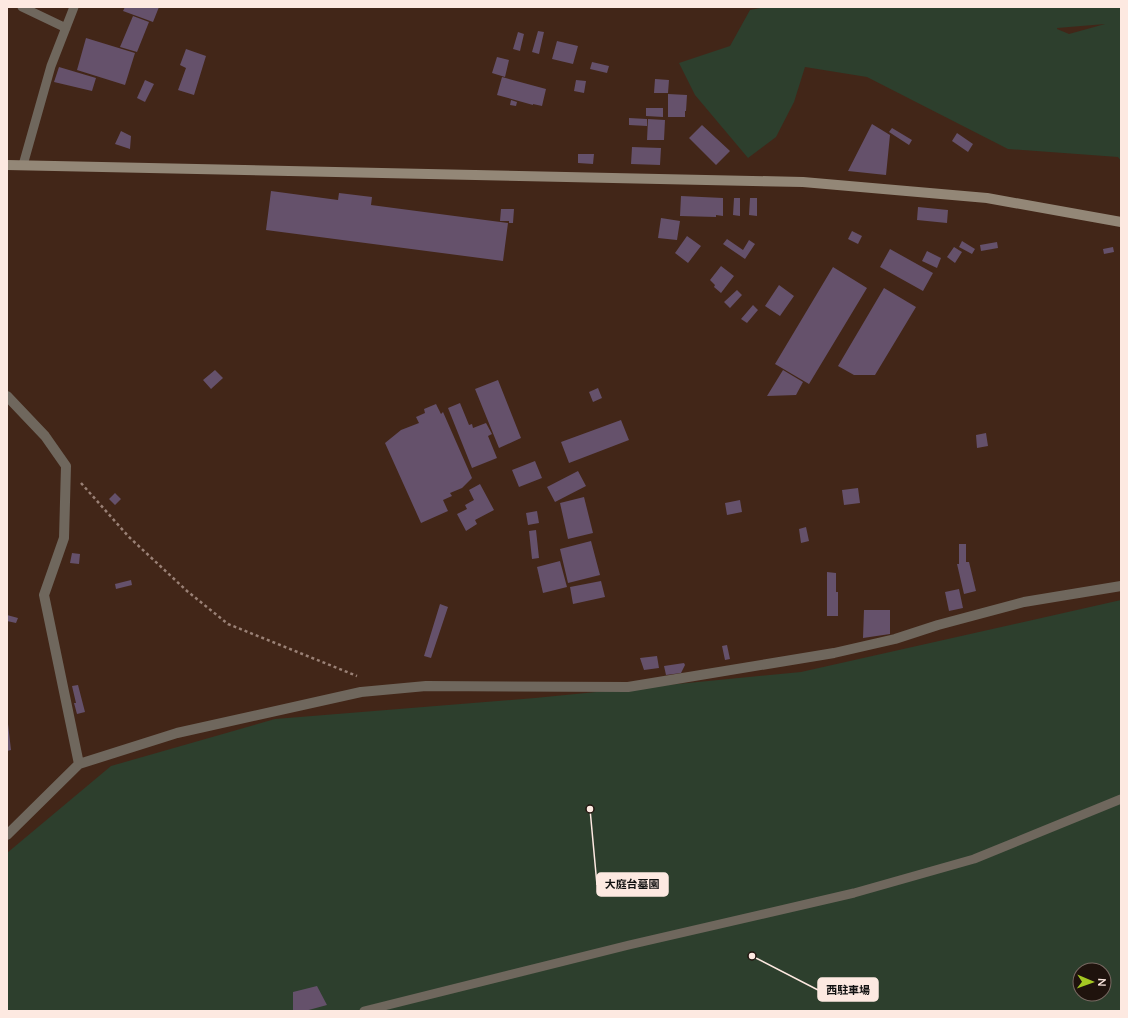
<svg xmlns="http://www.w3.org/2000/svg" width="1128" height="1018" viewBox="0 0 1128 1018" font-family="Mulish,'Noto Sans JP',sans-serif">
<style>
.green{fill:#2d3f2d;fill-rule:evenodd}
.building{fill:#65516b}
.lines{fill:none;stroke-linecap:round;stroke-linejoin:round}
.path{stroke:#9a8176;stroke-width:2.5;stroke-dasharray:3 3;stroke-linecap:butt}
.lane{stroke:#6f675d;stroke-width:9}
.street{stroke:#6f675d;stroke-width:10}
.secondary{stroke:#938777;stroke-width:10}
.leader{fill:none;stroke:#fde9e1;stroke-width:1.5}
.callout-dot{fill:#fde9e1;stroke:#1f130d;stroke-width:1.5}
.callout{fill:#fde9e1;stroke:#fde9e1;stroke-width:1.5}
.callout-label{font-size:11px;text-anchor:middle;font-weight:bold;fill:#111}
</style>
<rect width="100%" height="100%" fill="#422618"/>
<path class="green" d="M765,7H1121V161L1118,157L1008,149L867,77L805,67L794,102L776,137L748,158L695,95L679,63L730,46L750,10ZM1105,24L1069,34L1057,29V28Z
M1121,600V1011H7V853L111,766L275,719L535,698L801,672ZM1080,970H1104V994H1080Z"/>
<path class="building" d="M125,7H159L153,22L123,11Z
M133,16L149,22L137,52L120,47Z
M538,31L544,32L539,54L532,52Z
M518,32L524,34L520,51L513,49Z
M86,38L135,53L125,85L77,70Z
M557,41L578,46L573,64L552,59Z
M186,49L206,56L194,95L178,90L186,68L180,65Z
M497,57L509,60L505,77L492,73Z
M592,62L609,66L607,73L590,69Z
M59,67L96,78L92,91L54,82Z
M502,77L546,89L542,106L533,104V105L497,95Z
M655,79L669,80L668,93H654Z
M145,80L154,84L145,102L137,98Z
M576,80L586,81L584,93L574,91Z
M668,94L687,95L686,111H685V117H668Z
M511,100L517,102L516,106L510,105Z
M646,108H663V117L646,116Z
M629,118L647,119V126L629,125Z
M648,119L665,120L664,140H647Z
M872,124L890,135L886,175L848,171Z
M702,125L730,151L716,165L689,138Z
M892,128L912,140L909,145L889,132Z
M121,131L131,136L130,149L115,144Z
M957,133L973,144L968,152L952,141Z
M632,147L661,148L660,165L631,164Z
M578,154H594L593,164L578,163Z
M271,191L338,200L339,193L372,197L371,205L508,223L503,261L266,230Z
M681,196L723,198V216L716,215V217L680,216Z
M734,198H740V216L733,215Z
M750,198H757V216L749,215Z
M918,207L948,210L947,223L917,220Z
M501,209H514L513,223H509V221H500Z
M661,218L680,221L677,240L658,238Z
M852,231L862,236L858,244L848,239Z
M687,236L701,246L688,263L675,253Z
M727,239L743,250L749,240L755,244L745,259L723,244Z
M962,241L975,249L972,254L959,247Z
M997,242L998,248L981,251L980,245Z
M954,247L962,252L955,263L947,257Z
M1113,247L1114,252L1104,254L1103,249Z
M890,249L933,273L923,291L880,267Z
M927,251L941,258L937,268L922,261Z
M721,266L734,276L721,293L714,287L715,285L710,280Z
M833,267L867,288L809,384L775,364Z
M779,285L794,296L780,316L765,306Z
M884,288L916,307L875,375H854L838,366Z
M737,290L742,295L730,308L724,302Z
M753,305L758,310L747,323L741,319Z
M215,370L223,378L211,389L203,380Z
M783,370L803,382L796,395L767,396Z
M498,380L521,438L499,448L475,389Z
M598,388L602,398L593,402L589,392Z
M460,403L469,425L472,424L473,428L486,423L492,434L488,436L497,458L472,468L448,408Z
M436,404L441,414L443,412L472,478L462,488L450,493L452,496L443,500L448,511L421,523L385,443L401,430L419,423L416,417L425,413L424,409Z
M621,420L629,440L569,463L561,442Z
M986,433L988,446L977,448L976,435Z
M535,461L542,478L519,487L512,470Z
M578,471L586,486L555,502L547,487Z
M480,484L494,510L475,520L477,524L466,531L457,514L467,509L465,505L474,500L469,490Z
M858,488L860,503L844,505L842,490Z
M115,493L121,499L115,505L109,499Z
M584,497L593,533L568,539L560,503Z
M740,500L742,512L727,515L725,503Z
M537,511L539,523L528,525L526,513Z
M806,527L809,541L801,543L799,529Z
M536,530L539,558L532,559L529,531Z
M591,541L600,575L568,583L560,549Z
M959,544H966V562H969L976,591L964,594L957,564H959Z
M72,553L80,554L79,564L70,563Z
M560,561L567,587L543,593L537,567Z
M827,572L836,573V592H838V616H827Z
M131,580L132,585L116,589L115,584Z
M601,581L605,597L573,604L570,587Z
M959,589L963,608L949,611L945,592Z
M440,604L448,607L431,658L424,656Z
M864,610H890V634L863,638Z
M7,615L18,618L16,623L7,621Z
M727,645L730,659L725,660L722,646Z
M657,656L659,668L644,670L640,658Z
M684,663L685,665L681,673L666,675L664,666Z
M78,685L85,712L77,714L74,703H76L72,686Z
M7,724H8L11,750L7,751Z
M317,986L327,1005L305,1011H293V992Z"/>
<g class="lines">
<path class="path" d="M81,483L129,537L187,591L228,624L357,676"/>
<path class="lane" d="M22,7L66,28
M23,165L51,66L74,7
M364,1011L629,945L854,893L974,859L1121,799"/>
<path class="street" d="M7,396L45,436L66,466L64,538L44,595L79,764
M7,835L79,764L177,733L361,692L426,686L628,687L834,653L895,639L938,625L1024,602L1121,586"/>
<path class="secondary" d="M7,165L803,182L987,198L1121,222"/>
</g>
<path class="leader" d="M590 809L597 885M752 956L818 990"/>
<g class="callout-dot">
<circle cx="590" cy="809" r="4"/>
<circle cx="752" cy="956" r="4"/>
</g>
<g class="callout">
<rect x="597" y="873" width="71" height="23" rx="4"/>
<rect x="818" y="978" width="60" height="23" rx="4"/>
</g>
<g class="callout-label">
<text x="632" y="888">大庭台墓園</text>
<text x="848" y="994">西駐車場</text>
</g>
<rect width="1128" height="1018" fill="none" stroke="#fde9e1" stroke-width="16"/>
<g transform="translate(1092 982) rotate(92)"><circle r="19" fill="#1f130d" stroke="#786962"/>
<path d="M0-3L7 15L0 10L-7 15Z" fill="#a5c823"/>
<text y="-6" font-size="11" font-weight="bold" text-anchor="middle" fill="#fde9e1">N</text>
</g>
</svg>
